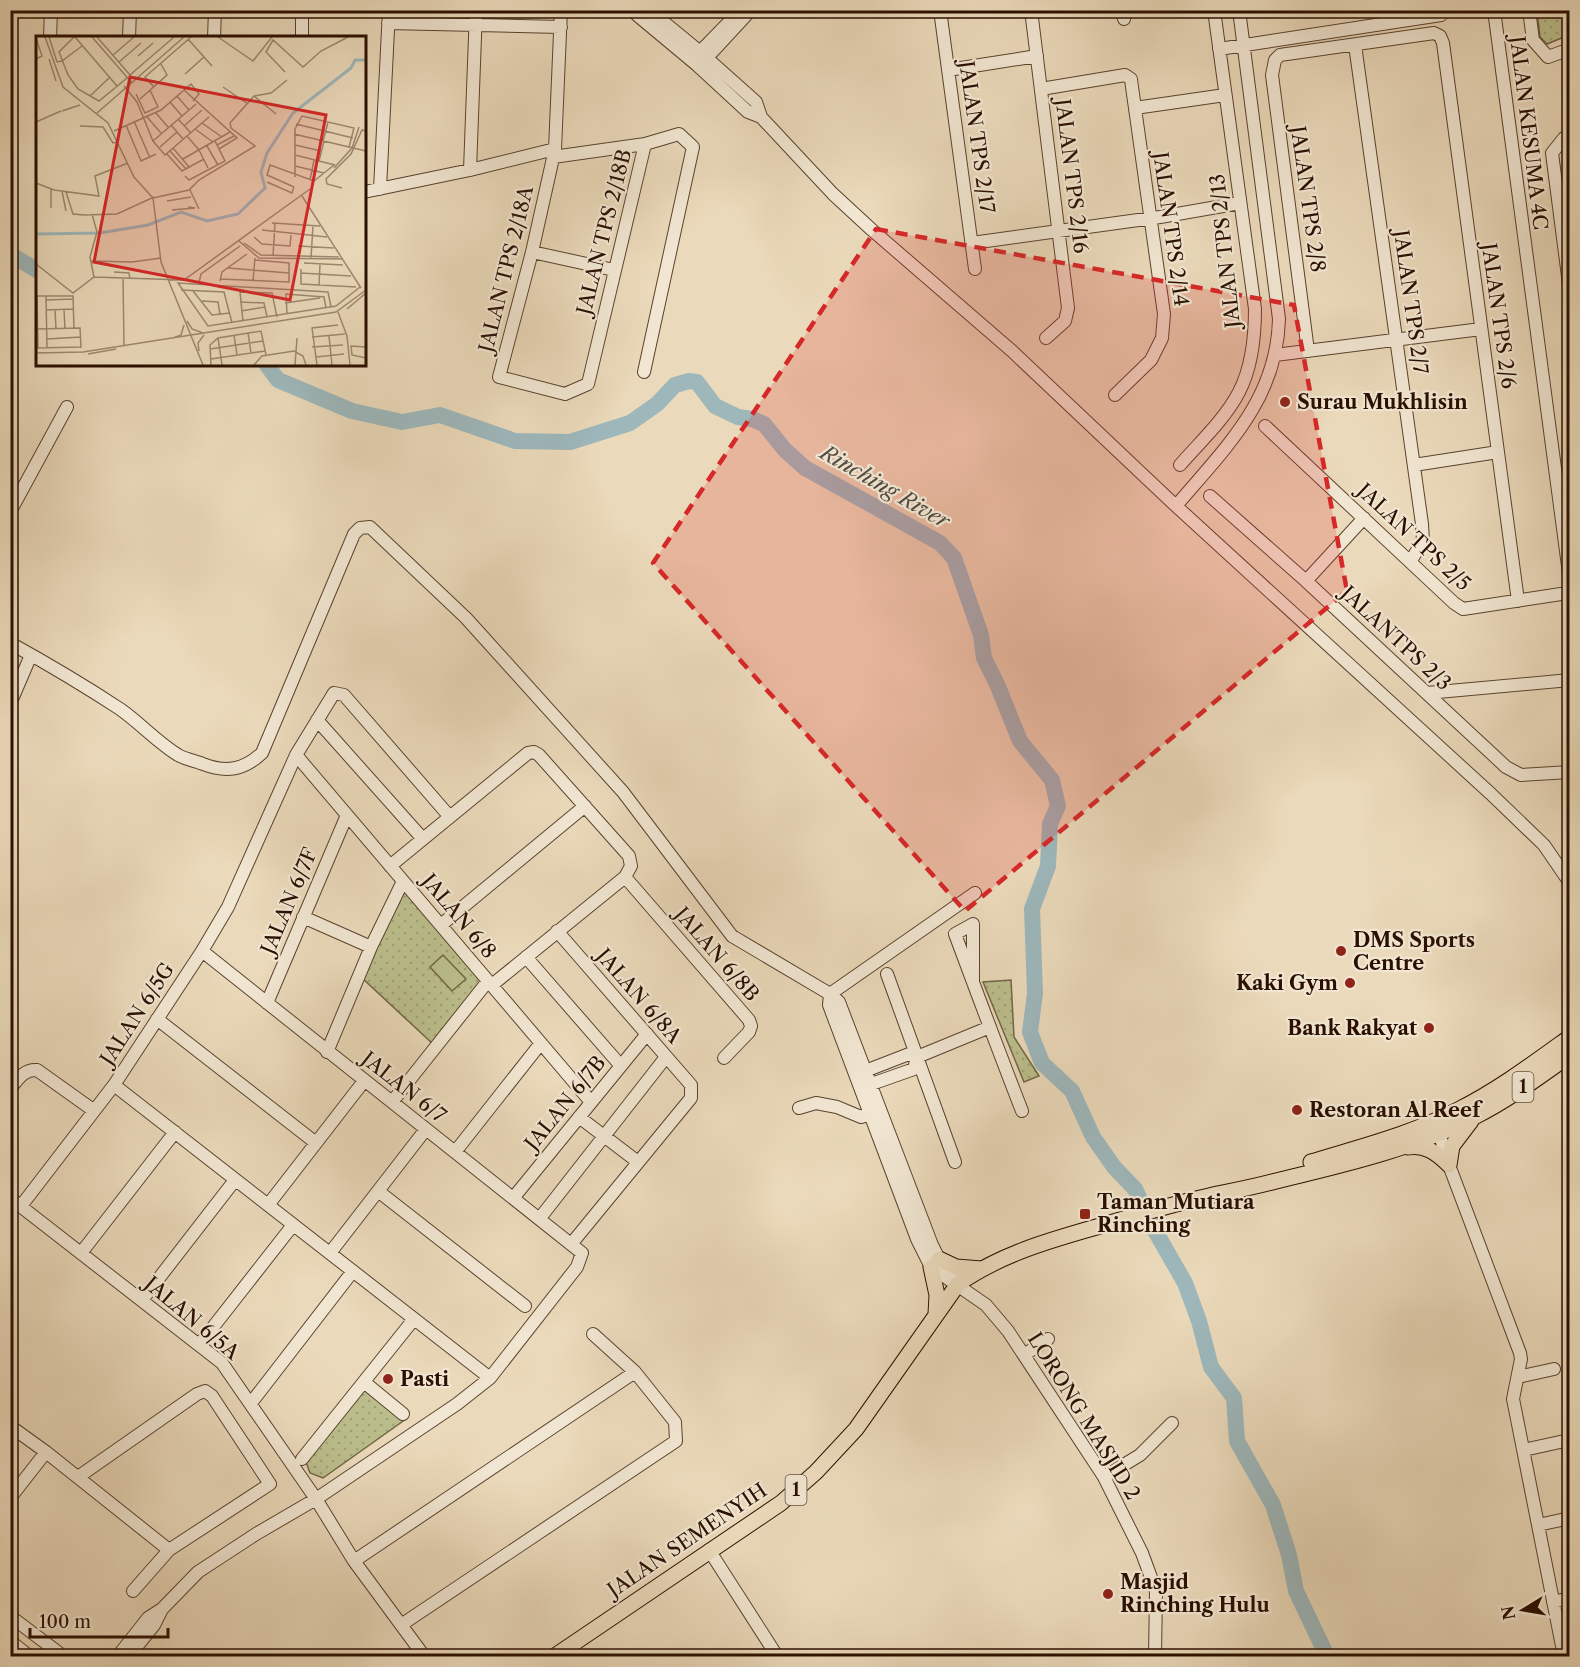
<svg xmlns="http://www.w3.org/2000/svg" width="1580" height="1667" viewBox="0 0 1580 1667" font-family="'Libre Caslon Text',serif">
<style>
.park{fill:url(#park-dots);stroke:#726646;stroke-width:1.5}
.pitch{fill:#bbbe8c;stroke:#726646;stroke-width:1.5}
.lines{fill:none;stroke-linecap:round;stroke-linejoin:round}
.river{stroke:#9db7bb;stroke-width:16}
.minor-casing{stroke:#5a422e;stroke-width:14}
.major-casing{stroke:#2a0f00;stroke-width:17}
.minor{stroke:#f1e6d2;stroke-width:12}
.major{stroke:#ead9ba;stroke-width:15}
.marked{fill:#d62828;fill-opacity:0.2;stroke:#d62828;stroke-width:4.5;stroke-dasharray:12 8;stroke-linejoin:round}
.poi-dot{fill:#8f2418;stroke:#f1e6d2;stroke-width:2}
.labels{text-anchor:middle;stroke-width:4.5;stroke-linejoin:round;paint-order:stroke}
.shield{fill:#f1e6d2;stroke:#66503f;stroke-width:1.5}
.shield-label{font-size:18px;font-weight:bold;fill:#2a0f00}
.street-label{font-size:20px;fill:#2a0f00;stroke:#f1e6d2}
.poi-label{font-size:20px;font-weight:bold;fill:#2a0f00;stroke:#f1e6d2;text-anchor:start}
.water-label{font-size:21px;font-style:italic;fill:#524a41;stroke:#f1e6d2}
.inset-river{fill:none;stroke:#9db7bb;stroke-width:3}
.inset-road{fill:none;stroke:#9d8870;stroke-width:1.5}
.view{fill:#d62828;fill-opacity:0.15;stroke:#d62828;stroke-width:3}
.inset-edge{fill:none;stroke:#2a0f00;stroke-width:3}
</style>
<defs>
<pattern id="park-dots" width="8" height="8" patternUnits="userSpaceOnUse" patternTransform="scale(1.5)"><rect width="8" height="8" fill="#bbbe8c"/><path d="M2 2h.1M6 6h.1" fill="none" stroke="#a1a277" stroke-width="1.8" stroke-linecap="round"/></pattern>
</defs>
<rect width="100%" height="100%" fill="#ead9ba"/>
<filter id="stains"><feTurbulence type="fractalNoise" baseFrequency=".00333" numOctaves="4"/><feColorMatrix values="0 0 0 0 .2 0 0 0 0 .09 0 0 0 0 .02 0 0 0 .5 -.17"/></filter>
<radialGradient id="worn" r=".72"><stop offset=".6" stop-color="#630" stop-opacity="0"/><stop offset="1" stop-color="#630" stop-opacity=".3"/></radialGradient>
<path class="park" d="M1537,11H1569V35L1547,44L1540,37Z
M403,884L487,980L435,1046L361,977Z
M1011,980L1014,1037L1039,1076L1024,1082L983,982Z
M365,1386L406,1419L323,1478L310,1473L306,1462Z"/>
<path class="pitch" d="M443,955L466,979L452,991L430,967Z"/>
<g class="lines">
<path class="river" d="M10,254L38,271
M266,364L278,380L352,411L402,422L440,415L515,441L570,442L630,423L657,404L675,385L689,381L697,382L715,406L738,417L752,419L764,424L785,450L805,468L940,543L954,558L981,635L984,658L997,684L1020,741L1052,780L1058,806L1050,824L1048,866L1032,909L1035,993L1030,1032L1042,1063L1072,1091L1093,1137L1114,1167L1135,1189L1154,1229L1185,1283L1199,1321L1211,1367L1234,1398L1237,1441L1273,1505L1289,1555L1296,1591L1327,1656"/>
<g class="minor-casing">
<path id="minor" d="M561,10L555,149L532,252L499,377L565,394L588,384L645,144
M634,10L637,15L697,65L748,112L761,117
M649,10L700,52L756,102L761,117L833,194L872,230L1012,351L1176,506L1491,794L1544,845L1570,883
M940,10L975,269
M1031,10L1068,308L1065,321L1046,338
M1122,10L1124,19
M1494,10L1570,581
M1529,10L1533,40L1548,57L1570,49
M388,23L561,27
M50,38L51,10
M129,38L130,10
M214,38L215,10
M302,38V10
M1355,45L1422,524L1423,541L1410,562
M1219,49L1441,15L1442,10
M695,57L733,18
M703,62L751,10
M948,70L1037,56
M1041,89L1125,75L1131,79L1132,87L1164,314L1162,338L1151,360L1115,395
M1135,108L1225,95
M1570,135L1564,138L1552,153L1570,292
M553,157L645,144L679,134L693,147L644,372
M470,170L476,10
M380,189L389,10
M364,192L470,170L555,149
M972,243L1160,217L1240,203
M532,252L614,270
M1308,351L1272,75L1275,60L1280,55L1434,33L1440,36L1443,43L1518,601
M1275,355L1481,329
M1265,426L1454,603L1463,609L1561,594
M1180,465C1200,442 1225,419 1239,392C1252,367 1255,337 1255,309L1214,10
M1414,465L1498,452
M1210,496L1306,581L1506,767L1521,775L1570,772
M1176,506C1225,448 1277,400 1279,319L1239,10
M10,512L67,407
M1306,581L1364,518
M10,643C48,664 85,686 120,709C140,723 157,742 178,755C185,759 195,761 203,764C226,773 244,770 262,753L354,534L360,528L370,527L466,618L623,792L732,936L830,994L839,1002L932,1245L939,1259L958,1284
M1427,693L1570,680
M10,704L31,655
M317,720L423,839
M296,755L591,1102
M390,866L528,753L534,752L539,755L629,856L631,866L625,877L492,985
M625,877L749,1020L751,1026L749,1032L724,1058
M975,893L830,994L829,1005L917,1239L931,1267L986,1305L1008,1331L1104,1477L1142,1553L1156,1591L1155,1656
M303,917L371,947
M441,925L585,806
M557,931L691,1085V1098L572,1243
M526,957L621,1066
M887,974L955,1162
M973,982V924L955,934C977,993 999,1052 1022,1111
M267,1003L347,815
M157,1019L316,1143
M327,1052L371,947L403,881
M917,1057L990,1027
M860,1073L909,1054L917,1057L914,1069L863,1087
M114,1085L490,1378
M10,1089C18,1079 24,1069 37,1070L93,1110
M392,1102L488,981
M799,1108L816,1103L837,1107L861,1117L870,1114
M579,1117L638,1162
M1437,1126L1449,1165L1520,1353L1521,1359L1513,1399L1564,1656
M455,1152L541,1043
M378,1191L525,1306
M514,1197L647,1034
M10,1198L222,1363L316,1499L354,1561L424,1656
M268,1205L364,1081
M21,1206L114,1085L202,951L228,907L296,755L334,693L344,695L450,817
M540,1218L666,1057
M81,1253L175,1132
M330,1253L426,1129
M142,1300L235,1180
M199,1345L293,1225
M1024,1355L1048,1339
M1518,1377L1554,1369
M364,1382L403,1414
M251,1403L353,1271
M10,1426L46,1452L169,1550
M1524,1450L1569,1440
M302,1459L414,1319
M78,1477L197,1394L205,1391L212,1396L270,1484L169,1550L133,1591
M1104,1477L1140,1455L1172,1423
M10,1498L46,1452
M1538,1525L1570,1518
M709,1550L777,1656
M354,1561L635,1372
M1553,1602L1570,1598
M10,1616L63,1656
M401,1625L676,1441L675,1422L635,1372L593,1334
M10,1641L29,1656
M118,1656L148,1618L162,1609
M129,1656L154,1625L162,1609L198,1572L256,1534L316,1499L457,1404L490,1378L577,1267L582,1253L202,951"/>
</g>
<g class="major-casing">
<path id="major" d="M1408,1147C1425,1144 1437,1153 1449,1165
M1311,1162C1360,1147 1412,1134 1458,1110C1498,1090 1534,1063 1570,1037
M1449,1165L1452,1146L1471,1121
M939,1259L956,1267L982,1269
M931,1267L937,1295L936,1314
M555,1656L781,1503L816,1472L856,1429L958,1284C1001,1254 1050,1240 1100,1226C1136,1215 1173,1204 1209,1196C1232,1191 1254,1187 1276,1181C1342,1165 1413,1149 1474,1117C1508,1100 1539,1077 1570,1055"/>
</g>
<use href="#minor" class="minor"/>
<use href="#major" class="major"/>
</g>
<path class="marked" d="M876,229L1294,305L1347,591L965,911L653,563Z"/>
<g class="poi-dot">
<circle cx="1285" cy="402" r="6"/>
<circle cx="1341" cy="951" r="6"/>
<circle cx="1350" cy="983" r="6"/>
<circle cx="1429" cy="1028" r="6"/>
<circle cx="1297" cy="1110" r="6"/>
<rect x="1079" y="1208" width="12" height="12" rx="3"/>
<circle cx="388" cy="1379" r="6"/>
<circle cx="1108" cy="1594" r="6"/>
</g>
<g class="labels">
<g class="shield">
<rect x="1512.5" y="1072" width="21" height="30" rx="4.5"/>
<rect x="785.5" y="1475" width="21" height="30" rx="4.5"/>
</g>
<g class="shield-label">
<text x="1523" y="1093">1</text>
<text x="796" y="1496">1</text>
</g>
<g class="street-label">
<text transform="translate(1529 133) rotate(83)" y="7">JALAN KESUMA 4C</text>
<text transform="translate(977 137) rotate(82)" y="7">JALAN TPS 2/17</text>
<text transform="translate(1072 176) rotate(83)" y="7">JALAN TPS 2/16</text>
<text transform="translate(1308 199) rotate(82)" y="7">JALAN TPS 2/8</text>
<text transform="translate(1171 229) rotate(82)" y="7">JALAN TPS 2/14</text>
<text transform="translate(604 232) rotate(-76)" y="7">JALAN TPS 2/18B</text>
<text transform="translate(1225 251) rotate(-96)" y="7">JALAN TPS 2/13</text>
<text transform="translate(506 269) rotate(-76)" y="7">JALAN TPS 2/18A</text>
<text transform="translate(1411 302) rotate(82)" y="7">JALAN TPS 2/7</text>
<text transform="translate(1499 316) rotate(82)" y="7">JALAN TPS 2/6</text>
<text transform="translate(1414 537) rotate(43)" y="7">JALAN TPS 2/5</text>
<text transform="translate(1396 638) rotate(43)" y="7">JALANTPS 2/3</text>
<text transform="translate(289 901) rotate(-67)" y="7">JALAN 6/7F</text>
<text transform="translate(459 916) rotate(50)" y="7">JALAN 6/8</text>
<text transform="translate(717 954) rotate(49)" y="7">JALAN 6/8B</text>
<text transform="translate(639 996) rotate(49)" y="7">JALAN 6/8A</text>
<text transform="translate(137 1014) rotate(-57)" y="7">JALAN 6/5G</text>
<text transform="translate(404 1087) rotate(38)" y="7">JALAN 6/7</text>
<text transform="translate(565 1103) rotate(-51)" y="7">JALAN 6/7B</text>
<text transform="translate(192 1318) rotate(40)" y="7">JALAN 6/5A</text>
<text transform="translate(1084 1416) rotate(58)" y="7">LORONG MASJID 2</text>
<text transform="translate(687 1540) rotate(-34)" y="7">JALAN SEMENYIH</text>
</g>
<g class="poi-label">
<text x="1297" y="409">Surau Mukhlisin</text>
<text x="1353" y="947">DMS Sports<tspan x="1353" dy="23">Centre</tspan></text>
<text x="1338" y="990" text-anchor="end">Kaki Gym</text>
<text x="1417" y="1035" text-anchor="end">Bank Rakyat</text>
<text x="1309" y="1117">Restoran Al Reef</text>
<text x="1097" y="1209">Taman Mutiara<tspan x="1097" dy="23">Rinching</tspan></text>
<text x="400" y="1386">Pasti</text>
<text x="1120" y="1589">Masjid<tspan x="1120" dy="23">Rinching Hulu</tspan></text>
</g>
<g class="water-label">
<text transform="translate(885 487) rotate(30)" y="7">Rinching River</text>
</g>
</g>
<g transform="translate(36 36)">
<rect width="330" height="330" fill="#ead9ba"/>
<path class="inset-river" d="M0,198L64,197L112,189L145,176L171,185L202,178L229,152L225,136L231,117L257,77L315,32L319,24H330"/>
<path class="inset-road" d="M9,1L27,51L72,87L98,141L117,162L125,226L167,329M13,1L21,26L26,25M38,1L23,16L32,39L42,53L63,65L91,42M39,1L81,50M56,1L96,47M61,1L94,39L138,1M182,1L217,25L236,1M0,2L6,20L0,23M152,3L176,30M77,19L98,1M102,20L117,7M13,23L20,45M26,25L46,10M83,26L105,7M249,36L230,16L237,4L267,31L285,15L312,1M149,38L168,21M88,50L101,66L117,105L129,119L173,81M118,51L109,41L155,1M187,51L212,68M148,54L201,102L183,113M100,58L109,77L122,71L114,54M54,60L73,42M141,60L153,74M218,60L240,78M104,63L131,39L125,28M134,66L146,80M26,75L44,69M119,76L132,91M61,77L148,1M111,81L125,97M142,83L155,97M98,85L114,122M0,86L25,75M166,87L186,101M260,88L317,102M90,89L105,125L120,118M135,89L147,103M44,90L67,91L77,107L81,106M148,90L166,74M159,93L177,106M78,95L125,74L155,48L163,58L157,65M258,98L330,115M151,100L163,114M117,105L160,68M287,105L292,86M181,109L198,100M259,109L285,115M171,110L182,129M124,111L141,96M137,112L153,131M163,114L172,132M134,115L150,133M131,118L146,135L168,123M259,119L299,129M147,123L194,96M283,125L288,105M259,130L288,137M298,132L316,112L323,91M149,140L153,144L189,125L179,105M259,141V93L266,80L318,92L313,111M274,144L278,124M231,146L256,157L258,151M0,147L18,154L63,160L59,140L92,127M258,151L231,139L234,129L278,145L298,129M306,152L291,148L290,143L315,118L326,94L330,95M154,154L163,173M26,155L30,175M30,156L37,178L48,179L81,178L118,161M266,160L325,252M117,162L153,154L163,144L219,110L195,92L194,87L218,60L235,57L251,44M131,165L155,161M15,172V153M136,174L159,172L152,171M56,178L61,196L54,221L58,241M236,187L284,190M226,194L291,201M218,201L226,208L254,210L255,199M203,205L223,222L307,223M208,207L225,219L303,221M262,210L298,212M237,220L239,187M275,222L277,190M55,225L96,226L125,222M268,227L307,229M0,228L37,257L58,241L148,244L274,153M192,232L253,237M265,233V237L315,240M78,236L93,237L94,243M265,237V248L320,251M87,243L88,310M184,243L253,246V227L219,224M184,245L186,236L211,218M217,245L219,222M163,247L165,238L204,210M283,249L284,228M145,254L188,256L196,287M157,255L176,279L194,277M1,260H37L38,293M1,260L2,312M10,260L11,312M10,264L37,263M166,265L182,266L184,278M204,266L228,267L231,281M249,267L284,262M295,271L292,256L142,247L172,290L300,270L324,251M19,273L20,293M28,273L29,293M311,273L330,257M10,274L37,273M205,275L229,271M302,276L311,300L314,329M251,278L250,258L288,261L290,272M151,285L156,293L167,297M207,285L204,256L236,257L241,281M212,297L215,317M198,299L201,319M293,300L296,329M276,301L309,298M137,302L145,299L148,289M182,302L186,329M11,303L45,301M276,311L307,309M330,311L315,310L316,319L330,322M0,312L45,311L44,292L2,293M174,313L227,305M163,315L162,307L168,299M0,317L47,316L300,276L330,254M52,318L80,313M280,321L308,318M175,323L229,315M175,329L174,309L182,302L225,295L230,319M218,329L226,320L258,315L267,320L270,329M259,329L261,302M281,329L276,292L302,289"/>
<path class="view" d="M94,41L290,79L254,264L58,226Z"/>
<rect width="330" height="330" class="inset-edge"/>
</g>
<rect width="1580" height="1667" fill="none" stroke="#ead9ba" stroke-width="36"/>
<rect x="12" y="12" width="1556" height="1643" fill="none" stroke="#2a0f00" stroke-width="3"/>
<rect x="18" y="18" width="1544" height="1631" fill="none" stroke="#2a0f00" stroke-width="1.5"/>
<g transform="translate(1523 1610) rotate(259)" stroke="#f1e6d2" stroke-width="4.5" paint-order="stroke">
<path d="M0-4.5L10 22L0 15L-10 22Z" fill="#2a0f00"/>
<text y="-9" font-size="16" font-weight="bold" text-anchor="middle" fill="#2a0f00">N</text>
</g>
<path d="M30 1628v9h138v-9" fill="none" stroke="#2a0f00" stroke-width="3"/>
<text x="39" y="1628" font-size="18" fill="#2a0f00" stroke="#f1e6d2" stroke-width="4.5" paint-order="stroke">100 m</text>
<rect width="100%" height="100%" filter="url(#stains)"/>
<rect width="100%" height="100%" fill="url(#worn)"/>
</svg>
